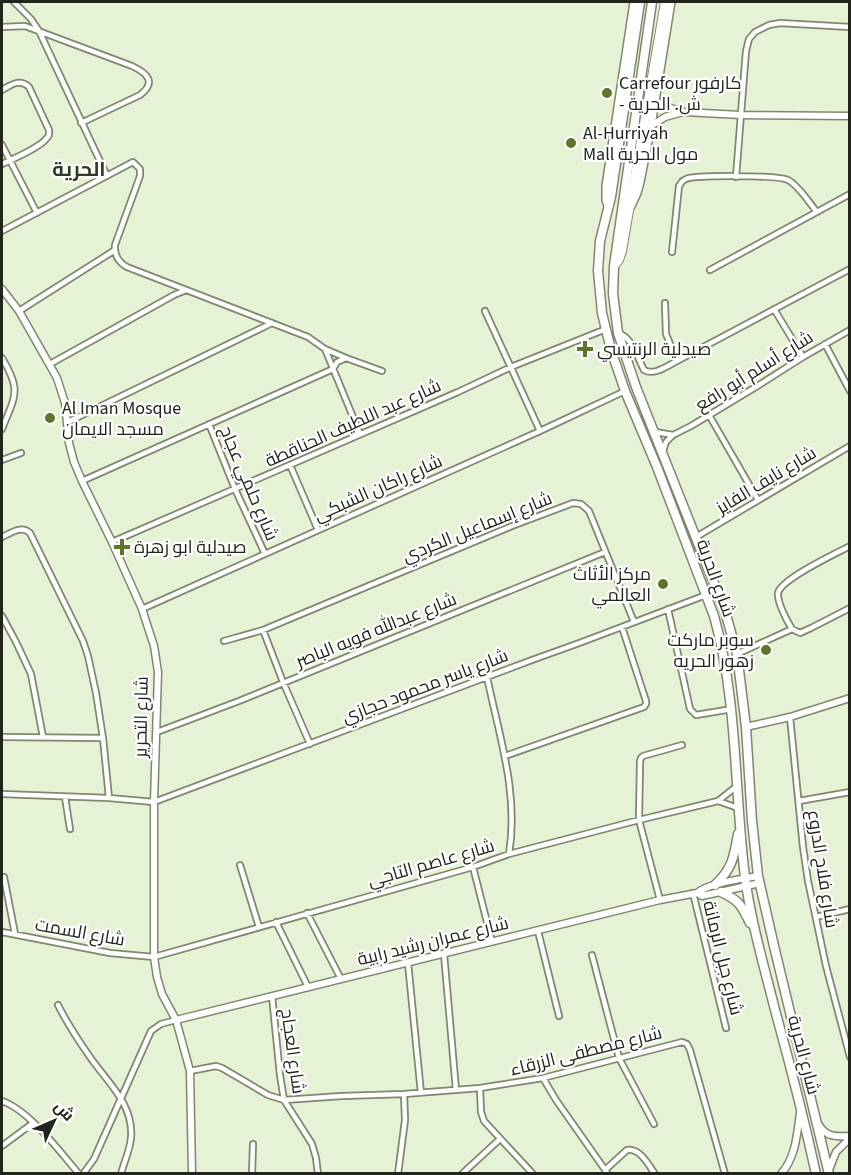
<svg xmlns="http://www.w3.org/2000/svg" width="851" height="1175" viewBox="0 0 851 1175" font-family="'Source Sans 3',Cairo,sans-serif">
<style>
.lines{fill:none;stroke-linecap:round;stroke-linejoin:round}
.minor-casing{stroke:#7d886e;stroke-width:8}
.tertiary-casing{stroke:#7d886e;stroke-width:9}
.secondary-casing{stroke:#7d886e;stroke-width:10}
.primary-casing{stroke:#7d886e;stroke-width:10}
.trunk-casing{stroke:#7d886e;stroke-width:11}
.minor{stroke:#fff;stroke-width:4.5}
.tertiary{stroke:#fff;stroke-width:6}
.secondary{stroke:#fff;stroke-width:7}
.primary{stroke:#fff;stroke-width:8}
.trunk{stroke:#fff;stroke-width:8}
.poi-dot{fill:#5c7528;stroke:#fff;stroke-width:2}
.labels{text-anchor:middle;stroke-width:4.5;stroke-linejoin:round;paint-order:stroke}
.poi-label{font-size:18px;fill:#21251b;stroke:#fff;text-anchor:start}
.street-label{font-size:18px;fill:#21251b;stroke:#fff}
.neighbourhood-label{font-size:20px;font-weight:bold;fill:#303922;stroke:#fff}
</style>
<rect width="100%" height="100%" fill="#e6f2d5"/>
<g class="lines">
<g class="minor-casing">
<path id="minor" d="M14,2L31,19L39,31L107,176
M2,27L25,26L132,66C147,73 157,82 140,95L81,123
M2,90C11,85 20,78 29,87L49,130C49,135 50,135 46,139C39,148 13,159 2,164
M2,145L37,213
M736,177L746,51L749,39L755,32L769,25L780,23L850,27
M2,231L133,162L140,169V176L115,245C114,255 118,262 127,267L308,337L325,349L360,434
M672,252L679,186C682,182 681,181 686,179C695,175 779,175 788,180C798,185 809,202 816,211
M710,270L850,194
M665,303L666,334L677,361
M774,309L803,357
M19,311L115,250
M485,311L540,431
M618,333C633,338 637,357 644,370C654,376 667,366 677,361L850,269
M825,344L850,391
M325,349L346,358L382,371
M2,358C22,391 15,396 2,429
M50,364L174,295L186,290
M709,415L758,500
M68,422L272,323
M209,424L235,489L265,554
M655,432L673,435
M663,451L666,442L673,435L691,426L759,385L803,357L850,330
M2,460L21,453
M290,465L318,530
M82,481L333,369L337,362L346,358
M2,537C11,533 21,525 30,533L83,641L88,656L96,693L103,738L109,798
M696,537L850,446
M112,542L458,392L511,367L606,329
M850,546C835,554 781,579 778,593C777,602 787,621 792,629L800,633L811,628L850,608
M142,609L540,431L625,391
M668,609L690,709L696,715L732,709
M2,616L16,642L31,674L43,737
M263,630L283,682L310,744
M224,641L263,630L512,526L573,503L581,504L589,511L634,622
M737,654L792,629
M487,677C499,735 519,794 509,854
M790,717L803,847L808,881L826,966L850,1057
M157,732L239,701L605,552
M2,737L103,738
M505,756L644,707L646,704V701L622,627
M2,794L109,798L154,802L532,660L582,642L706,595
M65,797L70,829
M718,801L738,808
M799,801L850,792
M240,865L259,927
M473,867L492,942
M4,877L15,934
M693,893L726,1028
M660,900L639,820L640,761L641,758L643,756L682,745
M307,913L341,979
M816,917L850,909
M276,922L308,987
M538,931L559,1016
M2,932L110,953L154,957L473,867L509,854L639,820L718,801L737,786
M444,954L456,1090
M592,955L619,1058L654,1124
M408,963L421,1093
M272,996L280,1075L284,1100L312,1144L316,1158L318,1174
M58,1005C67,1023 78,1040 90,1057C107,1082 134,1104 131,1138C130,1150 124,1162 121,1174
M190,1071L216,1066L222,1068L268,1095L284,1100L342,1096L404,1094L480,1088L543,1078L682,1042L687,1044L690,1050L725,1174
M543,1078L556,1100L608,1174
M480,1088L481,1112L484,1121L533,1174
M2,1101C29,1110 60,1152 79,1174
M2,1146L33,1123
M605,1170L627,1150C640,1148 648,1164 655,1174
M83,1174L94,1159L151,1031L161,1024L176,1020
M252,1174L253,1144
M398,1174L405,1120L404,1094
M462,1174L500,1139"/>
</g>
<g class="tertiary-casing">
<path id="tertiary" d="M655,100L663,106L684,112L741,115L850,116
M651,126L665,117L683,112
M2,289L19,311L57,378L65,403L69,443L74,462L82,481L112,542L142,609L154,646L158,672L154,802V957L157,977L162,994L176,1020L190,1071L192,1174
M746,727L790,717L850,698
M697,893L702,896L760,883
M176,1020L660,900L697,893C708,883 743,879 758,876
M819,1125C826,1137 836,1137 850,1136
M829,1170L836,1152L850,1138
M781,1174C796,1157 797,1134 800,1113"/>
</g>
<g class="secondary-casing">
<path id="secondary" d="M608,206L606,200V186L634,2
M631,206L637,193L640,182L651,126L671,2"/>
</g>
<g class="primary-casing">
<path id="primary" d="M615,265L619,260L622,251L665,2"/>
</g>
<g class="trunk-casing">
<path id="trunk" d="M640,2L611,197L600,241L598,271L602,313L611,350L625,391L657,467L714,616C738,701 734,790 745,877C751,922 764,966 775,1010C790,1064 804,1119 816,1174
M652,2L614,266L613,294L618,333L636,387L725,611L737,654L746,727L752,821L758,876L774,946L829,1174
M715,885C733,868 734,856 738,834
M721,892C739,900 742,906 750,923"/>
</g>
<use href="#minor" class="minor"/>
<use href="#tertiary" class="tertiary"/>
<use href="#secondary" class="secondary"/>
<use href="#primary" class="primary"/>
<use href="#trunk" class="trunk"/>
</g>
<g class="poi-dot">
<circle cx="607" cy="93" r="6"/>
<circle cx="571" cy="143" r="6"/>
<path d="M582 340h6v6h6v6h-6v6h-6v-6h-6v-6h6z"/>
<circle cx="50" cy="418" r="6"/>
<path d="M119 538h6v6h6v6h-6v6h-6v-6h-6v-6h6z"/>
<circle cx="663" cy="584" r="6"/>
<circle cx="766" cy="650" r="6"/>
</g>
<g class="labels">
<g class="poi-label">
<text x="619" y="89">Carrefour كارفور<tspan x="619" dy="21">- ش. الحرية</tspan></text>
<text x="583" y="139">ِAl-Hurriyah<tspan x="583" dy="21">Mall مول الحرية</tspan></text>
<text x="597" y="355">صيدلية الرنتيسي</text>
<text x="62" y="414">Al Iman Mosque<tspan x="62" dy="21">مسجد الايمان</tspan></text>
<text x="134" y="553">صيدلية ابو زهرة</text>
<text x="651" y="580" text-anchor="end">مركز الأثاث<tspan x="651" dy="21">العالمي</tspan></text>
<text x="754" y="646" text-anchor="end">سوبر ماركت<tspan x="754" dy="21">زهور الحريه</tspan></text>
</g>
<g class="street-label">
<text transform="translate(754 371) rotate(-32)" y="6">شارع أسلم أبو رافع</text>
<text transform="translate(353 423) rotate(-24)" y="6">شارع عبد اللطيف الحناقطة</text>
<text transform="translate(766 480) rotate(-31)" y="6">شارع نايف الفايز</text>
<text transform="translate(249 483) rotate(67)" y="6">شارع حلمي عجاج</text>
<text transform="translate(378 488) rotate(-24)" y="6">شارع راكان الشبكي</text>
<text transform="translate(477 527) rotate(-22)" y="6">شارع إسماعيل الكردي</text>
<text transform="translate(716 578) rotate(70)" y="6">شارع الحرية</text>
<text transform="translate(376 630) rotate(-22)" y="6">شارع عبدالله فويه الباصر</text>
<text transform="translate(425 686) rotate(-21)" y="6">شارع ياسر محمود حجازي</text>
<text transform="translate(141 717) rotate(-89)" y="6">شارع التحرير</text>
<text transform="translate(431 863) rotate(-16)" y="6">شارع عاصم التاجي</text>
<text transform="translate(823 869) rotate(81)" y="6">شارع فلاح الدروع</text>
<text transform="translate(80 932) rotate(10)" y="6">شارع السمت</text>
<text transform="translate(433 941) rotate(-14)" y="6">شارع عمران رشيد رابية</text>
<text transform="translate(723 958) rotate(76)" y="6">شارع جبل الرمانة</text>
<text transform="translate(293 1051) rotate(82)" y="6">شارع العجاج</text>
<text transform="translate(586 1051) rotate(-14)" y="6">شارع مصطفى الزرقاء</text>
<text transform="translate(804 1055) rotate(75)" y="6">شارع الحرية</text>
</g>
<g class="neighbourhood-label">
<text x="79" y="176">الحرية</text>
</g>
</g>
<rect width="851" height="1175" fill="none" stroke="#21251b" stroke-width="6"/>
<g transform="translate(54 1121) rotate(46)" stroke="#ffffff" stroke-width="4.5" paint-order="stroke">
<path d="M0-4.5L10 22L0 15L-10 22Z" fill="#21251b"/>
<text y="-9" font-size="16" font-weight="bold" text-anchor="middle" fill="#21251b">ش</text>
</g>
</svg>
